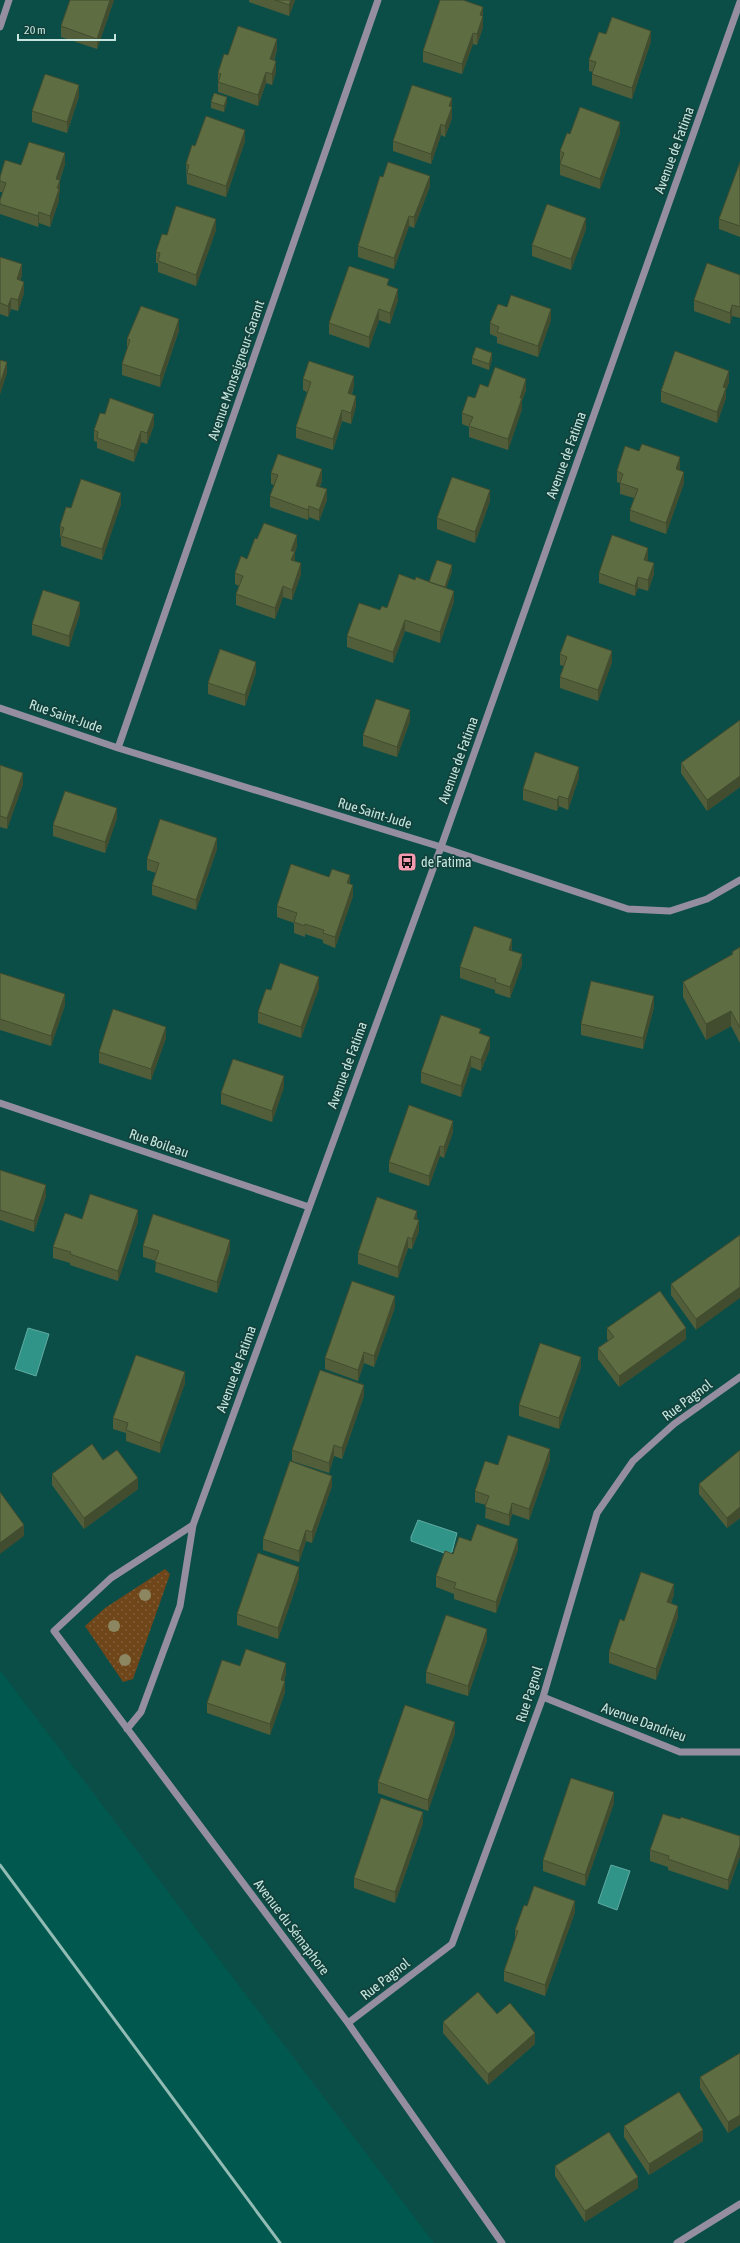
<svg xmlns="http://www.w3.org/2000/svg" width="740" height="2243" viewBox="0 0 740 2243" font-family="'Asap Condensed',sans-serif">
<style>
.built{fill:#00584f}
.grass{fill:url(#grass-dots)}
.water{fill:#319488;stroke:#5eaca2}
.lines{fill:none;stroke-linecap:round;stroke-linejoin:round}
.minor{stroke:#958ea1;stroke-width:7}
.rail{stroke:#92bbb4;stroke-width:3}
.tree{fill:#8d8761}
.wall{fill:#525e3a}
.shaded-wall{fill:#424c2f}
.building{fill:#5f6d43;stroke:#424c2f}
.labels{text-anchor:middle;stroke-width:3.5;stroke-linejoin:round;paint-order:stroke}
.street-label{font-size:14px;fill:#c6e4de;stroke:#12413b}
.poi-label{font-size:14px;fill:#c6e4de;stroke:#12413b;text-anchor:start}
</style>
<defs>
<pattern id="grass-dots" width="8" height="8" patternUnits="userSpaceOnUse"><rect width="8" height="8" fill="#6f451a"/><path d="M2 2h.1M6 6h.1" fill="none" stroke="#82603b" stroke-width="1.8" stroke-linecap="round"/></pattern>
</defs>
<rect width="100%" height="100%" fill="#0b4e47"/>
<path class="built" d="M0,1670L434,2243H0Z"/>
<path class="grass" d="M165,1569L170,1574L133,1679L123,1682L85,1626L105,1608Z"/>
<path class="water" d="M28,1328L49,1334L36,1376L15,1369Z
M418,1520L457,1533L452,1552L447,1554L411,1541V1537Z
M611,1865L630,1871L617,1910L598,1903Z"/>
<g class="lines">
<path class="minor" d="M0,27L9,0
M0,708L118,748L441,847L628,909L670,911L707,899L740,880
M118,748L378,0
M0,1103L309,1207
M193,1525L111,1578L54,1631L348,2023L502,2243
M543,1697L680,1752H740
M127,1729L141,1712L180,1606L193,1525L441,847L740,2
M348,2023L452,1944L543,1697L597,1513L633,1461L674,1424L740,1377
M677,2243L740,2204"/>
<path class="rail" d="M0,1865L280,2243"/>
</g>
<g class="tree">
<circle cx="145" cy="1595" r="6"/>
<circle cx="114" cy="1626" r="6"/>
<circle cx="125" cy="1660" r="6"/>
</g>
<path class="wall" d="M70,0H114L97,49L61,37V26Z
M249,0H295L289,16L249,2Z
M483,7V27L477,45L473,44L462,74L423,62V51Z
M606,34L651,41L632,99L592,85V74L593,72L589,71V60Z
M277,50L274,61L276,72L272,85L266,83L258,106L218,92V73L228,55Z
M79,96L67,133L32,122V111Z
M452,98V118L445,137L441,135L431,164L393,151V141Z
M211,102H227L224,112L211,108Z
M620,133L600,189L560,175V164L561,162H560V151L570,134Z
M245,141L226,197L187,184L186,164L195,146Z
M740,162V237L719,229V219Z
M65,164L60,180V191L59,194V200L50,227L39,223L38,227L0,214V200L3,192H0V177L21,165Z
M430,186L414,228L409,226L394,269L358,257V246Z
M586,229L571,270L532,256V245Z
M216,230L196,286L158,272V263H156V252L167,235Z
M0,257L22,275L20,281L24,293L18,311L11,309L8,317L0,314Z
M740,275V318L732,316L730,324L694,311V300Z
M389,286L398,300L390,324L379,320L369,348L329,334V323Z
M507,307L551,320L538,357L497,343V337L490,334V323Z
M179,330L160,387L122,375V364L127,350V339Z
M472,358L492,359L489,370L472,364Z
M303,379L354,386L352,394L356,406L351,424L342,421L333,450L296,438V427L307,392L303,390Z
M729,382L726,390V398L717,423L661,402V391Z
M488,387L526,390L522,401V409L508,450L469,437V427L462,424V413L475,398Z
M105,414L154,425L147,444L141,442L134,462L97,448V442L94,441V430Z
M680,468L679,471L684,483L666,534L630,521V510L634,498L620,494V483L617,482V471Z
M271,473L322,480L320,487L327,500L319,521L309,517L308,520L270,507V496L274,485L271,484Z
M490,501L475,543L437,529V518Z
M121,504L102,560L61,546V537H60V526L71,508Z
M257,539L297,546L295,552V561L301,574L292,600L283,597L275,619L236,605V594L239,586L235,584V573L247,559Z
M648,559L647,561L654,574L648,591L638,588L635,596L599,583V573Z
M452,571L446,588L454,601L440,643L405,631L393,663L347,647V636L380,610L387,608L415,580L429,582Z
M80,613L69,647L32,635V624Z
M560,654L612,662L598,701L560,688V677L564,666L560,665Z
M256,672L245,706L208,694V683Z
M740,720V787L707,811L681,773V763Z
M410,721L397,757L363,746V735Z
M0,765L23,784L7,829L0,827Z
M579,777L568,810L559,806L557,811L523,800V789Z
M117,818L105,853L53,836V825Z
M217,849L196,910L152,895V885L156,873L147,870V859Z
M350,884L353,896L335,948L323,943V940L305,934V937L294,933V923L277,917V906Z
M740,947V1043L731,1026L706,1040L683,997V982L732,955V952Z
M512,950V951L522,965L510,998L495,993V990L460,978V967Z
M0,973L65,1005L51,1046L0,1030Z
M319,988L301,1038L258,1023V1012L271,990Z
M654,1007L643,1049L581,1035V1024Z
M166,1038L151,1080L99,1063V1052Z
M490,1048L481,1071L471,1067L461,1097L421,1083V1072Z
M284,1087L272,1122L221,1104V1093Z
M453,1132L444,1158L440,1156L429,1186L389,1172V1162Z
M0,1170L46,1196L34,1232L0,1220Z
M82,1219L138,1221L118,1281L70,1265V1263L53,1258V1247Z
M419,1231L412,1249L408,1248L398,1278L358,1264V1253Z
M740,1235L696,1330L671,1295V1284Z
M143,1246L230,1251L217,1293L155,1272L156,1261L143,1257Z
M395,1307L374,1367L364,1363L358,1381L325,1369V1358Z
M607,1328L686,1339L619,1387L598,1359V1348L608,1341L607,1339Z
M581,1367L559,1429L519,1416V1405Z
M185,1383L160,1453L126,1441V1433L113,1429V1418Z
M364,1396L342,1459L334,1456L329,1473L292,1461V1450Z
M740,1450V1518L727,1528L699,1494V1484Z
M103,1460L138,1489L84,1529L52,1485V1474Z
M550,1460L529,1520L512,1514L509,1526L485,1518L486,1505L475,1502V1491L498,1465Z
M332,1486L312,1543L306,1541L299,1562L263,1550V1539Z
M471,1541L518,1549L496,1613L454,1599V1594L436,1587V1576L453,1554Z
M299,1578L278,1639L237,1625V1614Z
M674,1594L671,1603L678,1617L656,1680L609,1663V1652L624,1621Z
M487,1640L468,1696L426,1683V1672Z
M240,1666L286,1674L284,1681L285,1692L270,1735L207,1713V1703Z
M455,1733L428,1811L378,1793V1782Z
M614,1803L585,1886L543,1871V1860Z
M680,1819L740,1836V1856L728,1890L668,1870V1867L650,1861V1850Z
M423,1823L395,1903L354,1888V1878Z
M527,1906L575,1912L545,1996L504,1981V1971L515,1940V1930Z
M497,2014L535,2044L488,2085L443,2033V2022Z
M740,2053V2125L728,2133L700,2088V2077Z
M624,2126L703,2141L649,2175L624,2137Z
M555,2166L638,2188L585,2222L555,2176Z"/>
<path class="shaded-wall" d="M110,0H114L97,49V39Z
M291,0H295L289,16V5Z
M483,7V27L477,45V34L480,15Z
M651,31V41L632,99V88Z
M473,33V44L462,74V64Z
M277,39V50L270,70V59Z
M276,61V72L272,85V74Z
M266,72V83L258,106V95Z
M79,85V96L67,133V122Z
M227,97V102L224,112V106Z
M452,98V118L445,137V126L449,106Z
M620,122V133L600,189V179Z
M441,124V135L431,164V154Z
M245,130V141L226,197V186Z
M65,153V164L56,190V179Z
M430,176V186L414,228V217Z
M60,180V191L59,194V200L50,227V216Z
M39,212V223L38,227V216Z
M409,216V226L394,269V258Z
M586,218V229L571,270V259Z
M216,219V230L196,286V275Z
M22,264V275L17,290V279Z
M24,282V293L18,311V300Z
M398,289V300L390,324V313Z
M11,298V309L8,317V306Z
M732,305V316L730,324V313Z
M379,309V320L369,348V337Z
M551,309V320L538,357V346Z
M179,319V330L160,387V376Z
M492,353V359L489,370V364Z
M7,362V373L0,395V384Z
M729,371V382L726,390V398L717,423V412L723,387Z
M354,376V386L348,404V393Z
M526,379V390L522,401V409L508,450V439L520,398Z
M356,396V406L351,424V413Z
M342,410V421L333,450V439Z
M154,414V425L147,444V433Z
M141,431V442L134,462V451Z
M680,457V468L676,480V469Z
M322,469V480L316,497V486Z
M684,472V483L666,534V523Z
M327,489V500L319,521V510Z
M490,490V501L475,543V532Z
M121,493V504L102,560V549Z
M309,506V517L308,520V510Z
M297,535V546L295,552V562L291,571V551Z
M648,548V559L644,570V560Z
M301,563V574L292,600V590Z
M654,563V574L648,591V580Z
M452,565V571L444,595V589Z
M638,577V588L635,596V586Z
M283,586V597L275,619V608Z
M454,591V601L440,643V632Z
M80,602V613L69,647V636Z
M405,620V631L393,663V652Z
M612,651V662L598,701V690Z
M256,662V672L245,706V695Z
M410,710V721L397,757V747Z
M579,767V777L568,810V799Z
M23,773V784L7,829V818Z
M740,776V787L707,811V800Z
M559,796V806L557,811V800Z
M117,808V818L105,853V842Z
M217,838V849L196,910V900Z
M350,875V886L347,883Z
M353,885V896L335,948V937Z
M512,939V950L509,960V950Z
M522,954V965L510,998V987Z
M319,977V988L301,1038V1027Z
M65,994V1005L51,1046V1036Z
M654,996V1007L643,1049V1038Z
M731,1011V1026L706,1040V1024Z
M166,1027V1038L151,1080V1069Z
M490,1037V1048L481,1071V1060Z
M471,1056V1067L461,1097V1086Z
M284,1076V1087L272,1122V1111Z
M453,1121V1132L444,1158V1147Z
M440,1146V1156L429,1186V1176Z
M46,1185V1196L34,1232V1221Z
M138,1210V1221L118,1281V1271Z
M417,1211V1221L414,1219Z
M419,1220V1231L412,1249V1239Z
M408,1237V1248L398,1278V1267Z
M230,1240V1251L217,1293V1282Z
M740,1287V1298L696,1330V1319Z
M395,1296V1307L374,1367V1356Z
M686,1328V1339L619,1387V1376Z
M364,1352V1363L358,1381V1370Z
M581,1357V1367L559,1429V1418Z
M185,1372V1383L160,1453V1443Z
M364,1385V1396L342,1459V1448Z
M334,1445V1456L329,1473V1463Z
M550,1449V1460L529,1520V1509Z
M332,1476V1486L312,1543V1532Z
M138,1478V1489L84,1529V1518Z
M512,1503V1514L509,1526V1515Z
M740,1507V1518L727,1528V1518Z
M24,1525V1536L0,1554V1543Z
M306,1530V1541L299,1562V1551Z
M518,1539V1549L496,1613V1602Z
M299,1567V1578L278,1639V1628Z
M674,1584V1594L667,1613V1602Z
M678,1606V1617L656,1680V1669Z
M487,1629V1640L468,1696V1686Z
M286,1663V1674L281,1690V1680Z
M285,1681V1692L270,1735V1724Z
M455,1722V1733L428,1811V1800Z
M614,1792V1803L585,1886V1875Z
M423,1812V1823L395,1903V1892Z
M740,1845V1856L728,1890V1880Z
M575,1901V1912L545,1996V1985Z
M535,2033V2044L488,2085V2074Z
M740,2115V2125L728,2133V2122Z
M703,2130V2141L649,2175V2164Z
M638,2177V2188L585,2222V2211Z"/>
<path class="building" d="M70,0H110L97,39L61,26Z
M275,0H291L289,5Z
M440,0H463L483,7L480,15L483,16L477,34L473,33L462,64L423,51Z
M612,17L651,31L632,88L592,74L596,62L589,60L599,32L606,34Z
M238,26L277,39L270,59L276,61L272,74L266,72L258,95L218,82L221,74L218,73L224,54L228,55Z
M45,74L79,85L67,122L32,111Z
M412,85L452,98L449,106L452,107L445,126L441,124L431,154L393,141Z
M214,93L227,97L224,106L211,102Z
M580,107L620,122L600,179L560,164L564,153L560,151L567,133L570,134Z
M206,116L245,130L226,186L187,173L189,165L186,164L192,145L195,146Z
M29,142L65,153L56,179L60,180L57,188L59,189L50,216L39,212L38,216L0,204V200L6,183L0,181V177L5,160L21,165Z
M388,162L430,176L414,217L409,216L394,258L358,246L380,176L383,177Z
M740,162V226L719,219Z
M547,204L586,218L571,259L532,245Z
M176,206L216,219L196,275L158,261L160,253L156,252L162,234L167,235Z
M0,257L22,264L17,279L24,282L18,300L11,298L8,306L0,303Z
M707,263L740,275V307L732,305L730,313L694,300Z
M349,266L389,279L387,285L398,289L390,313L379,309L369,337L329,323Z
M511,295L551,309L538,346L497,332L499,327L490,323L498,304L507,307Z
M141,306L179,319L160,376L122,364L130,340L127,339Z
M476,347L492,353L489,364L472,358Z
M675,351L729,371L723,387L726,388L717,412L661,391Z
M0,360L7,362L0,384Z
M309,361L354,376L348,393L356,396L351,413L342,410L333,439L296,427L311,382L303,379Z
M495,367L526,379L520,398H522L508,439L469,426L473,417L462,413L468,396L475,398L480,384L488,387Z
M110,398L154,414L147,433L141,431L134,451L97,438L98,432L94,430L100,413L105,414Z
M642,444L680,457L676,469L684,472L666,523L630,510L638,489L620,483L623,474L617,471L625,446L639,451Z
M278,454L322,469L316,486L327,489L319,510L309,506L308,510L270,496L278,475L271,473Z
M452,477L490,490L475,532L437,518Z
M81,479L121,493L102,549L61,536L64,528L60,526L66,507L71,508Z
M264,523L297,535L291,551H295L291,560L301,563L292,590L283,586L275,608L236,594L243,576L235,573L241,556L247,559L255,538L257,539Z
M612,535L648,548L644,560L654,563L648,580L638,577L635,586L599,573Z
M437,560L452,565L445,587L429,582Z
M399,574L415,580L416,577L454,591L440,632L405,620L393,652L347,636L359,603L380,610L382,606L387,608Z
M43,590L80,602L69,636L32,624Z
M567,635L612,651L598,690L560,677L567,657L560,654Z
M220,649L256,662L245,695L208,683Z
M376,699L410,710L397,747L363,735Z
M740,720V776L707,800L681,763Z
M535,752L579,767L568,799L559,796L557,800L523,789Z
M0,765L23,773L7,818L0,816Z
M65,791L117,808L105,842L53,825Z
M160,819L217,838L196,900L152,885L159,863L147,859Z
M291,864L329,877L332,869L350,875L347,883L353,885L335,937L323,933L324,930L305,924V926L294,922L297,913L277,906Z
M474,926L512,939L509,950L522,954L510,987L495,982L496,979L460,967Z
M740,947V1028L731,1011L706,1024L683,982L733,954L732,952Z
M280,963L319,977L301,1027L258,1012L266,989L271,990Z
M0,973L65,994L51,1036L0,1019Z
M591,981L654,996L643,1038L581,1024Z
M113,1009L166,1027L151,1069L99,1052Z
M441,1015L481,1029L479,1033L490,1037L481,1060L471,1056L461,1086L421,1072Z
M233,1059L284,1076L272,1111L221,1093Z
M409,1105L453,1121L444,1147L440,1146L429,1176L389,1162Z
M0,1170L46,1185L34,1221L0,1210Z
M90,1194L138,1210L118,1271L70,1254L71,1252L53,1247L65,1213L82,1219Z
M377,1197L417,1211L414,1219L419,1220L412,1239L408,1237L398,1267L358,1253Z
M153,1214L230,1240L217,1282L155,1262L159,1251L143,1246Z
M740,1235V1287L696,1319L671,1284Z
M352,1281L395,1296L374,1356L364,1352L358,1370L325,1358Z
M660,1291L686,1328L619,1376L598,1348L614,1337L607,1328Z
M540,1343L581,1357L559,1418L519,1405Z
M136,1355L185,1372L160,1443L126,1430L128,1423L113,1418Z
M320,1370L364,1385L342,1448L334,1445L329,1463L292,1450Z
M508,1435L550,1449L529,1509L512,1503L509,1515L485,1507L489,1496L475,1491L485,1461L498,1465Z
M92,1444L103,1460L117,1450L138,1478L84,1518L52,1474Z
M740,1450V1507L727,1518L699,1484Z
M290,1461L332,1476L312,1532L306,1530L299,1551L263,1539Z
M0,1492L24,1525L0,1543Z
M477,1524L518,1539L496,1602L454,1588L456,1583L436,1576L445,1551L453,1554L459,1537L471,1541Z
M258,1553L299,1567L278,1628L237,1614Z
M641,1572L674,1584L667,1602L678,1606L656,1669L609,1652L620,1619L624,1621Z
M446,1615L487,1629L468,1686L426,1672Z
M246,1649L286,1663L281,1680L285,1681L270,1724L207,1703L222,1660L240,1666Z
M405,1705L455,1722L428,1800L378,1782Z
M571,1778L614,1792L585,1875L543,1860Z
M381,1798L423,1812L395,1892L354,1878Z
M663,1814L680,1819L681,1817L740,1836V1845L728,1880L668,1859L669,1856L650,1850Z
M534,1886L575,1901L545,1985L504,1971L518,1931L515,1930L524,1905L527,1906Z
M478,1992L497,2014L510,2003L535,2033L488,2074L443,2022Z
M740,2053V2115L728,2122L700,2077Z
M679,2092L703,2130L649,2164L624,2126Z
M609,2132L638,2177L585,2211L555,2166Z"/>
<defs>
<g id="bus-square" transform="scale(1)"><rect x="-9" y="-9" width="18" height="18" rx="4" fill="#f29ab0" stroke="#12413b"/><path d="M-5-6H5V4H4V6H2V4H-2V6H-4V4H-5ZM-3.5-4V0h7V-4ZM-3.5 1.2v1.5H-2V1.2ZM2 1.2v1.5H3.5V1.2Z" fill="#111"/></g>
</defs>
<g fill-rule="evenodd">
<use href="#bus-square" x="407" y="862"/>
</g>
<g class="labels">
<g class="street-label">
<text transform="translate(674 150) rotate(-70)" y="5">Avenue de Fatima</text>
<text transform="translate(236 370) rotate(-71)" y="5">Avenue Monseigneur-Garant</text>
<text transform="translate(566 455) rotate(-70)" y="5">Avenue de Fatima</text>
<text transform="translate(66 716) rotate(19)" y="5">Rue Saint-Jude</text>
<text transform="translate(458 760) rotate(-70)" y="5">Avenue de Fatima</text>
<text transform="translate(375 813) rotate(17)" y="5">Rue Saint-Jude</text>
<text transform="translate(347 1065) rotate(-70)" y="5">Avenue de Fatima</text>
<text transform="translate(159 1143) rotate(19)" y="5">Rue Boileau</text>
<text transform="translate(236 1369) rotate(-70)" y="5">Avenue de Fatima</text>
<text transform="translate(687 1400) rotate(-37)" y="5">Rue Pagnol</text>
<text transform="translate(529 1694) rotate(-72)" y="5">Rue Pagnol</text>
<text transform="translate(644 1722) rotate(20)" y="5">Avenue Dandrieu</text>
<text transform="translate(292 1927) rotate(53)" y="5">Avenue du Sémaphore</text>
<text transform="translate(385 1979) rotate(-38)" y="5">Rue Pagnol</text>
</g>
<g class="poi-label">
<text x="421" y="867">de Fatima</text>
</g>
</g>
<path d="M18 34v6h97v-6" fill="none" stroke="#c6e4de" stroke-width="2"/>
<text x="24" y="34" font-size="12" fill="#c6e4de" stroke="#12413b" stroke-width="3" paint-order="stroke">20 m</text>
</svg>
